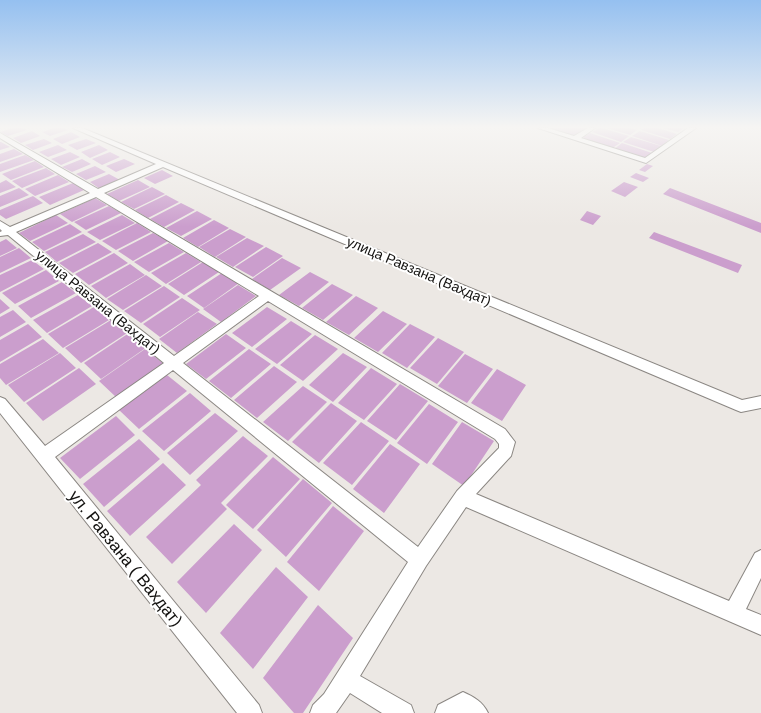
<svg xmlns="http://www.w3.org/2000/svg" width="761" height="713" viewBox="0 0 761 713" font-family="Helvetica,sans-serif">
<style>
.building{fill:#cb9ecd}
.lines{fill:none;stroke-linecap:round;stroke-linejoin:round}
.minor-casing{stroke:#8b8783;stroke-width:2}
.minor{fill:#fff;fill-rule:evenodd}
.labels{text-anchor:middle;stroke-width:4;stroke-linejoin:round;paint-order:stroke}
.street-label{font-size:14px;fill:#131210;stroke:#fff}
.near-street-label{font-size:17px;fill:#131210;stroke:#fff}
</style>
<rect width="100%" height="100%" fill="#ece8e4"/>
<path class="building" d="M13,128H23L27,130L8,136L0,132Z
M54,128H63L68,130L50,136L42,132Z
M547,128H589L574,137Z
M599,128H602L629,136L621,142L592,132Z
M607,128H630L637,130L630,135Z
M644,128H658L677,134L670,139L641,130Z
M663,128H684L678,132Z
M32,131L40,136L21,143L13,138Z
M640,131L669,140L662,146L632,136Z
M71,132L80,137L62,144L53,139Z
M590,133L620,143L611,149L581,139Z
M631,137L661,146L654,152L623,142Z
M44,139L52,143L33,150L25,145Z
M86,139L96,143L77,150L68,145Z
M0,142H1L10,147L0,150Z
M622,143L652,153L645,159L614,149Z
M58,145L67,150L48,157L39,152Z
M99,145L108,150L90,158L81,152Z
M14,149L23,154L0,162V154Z
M70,152L80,157L61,165L51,159Z
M110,152L120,157L102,165L92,159Z
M25,155L34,160L0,172V164Z
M82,159L91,164L72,172L62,167Z
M124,159L135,164L116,172L106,166Z
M35,161L44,167L11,180L2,174Z
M647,164L653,166L645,172L639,170Z
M95,166L106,172L86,180L76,174Z
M46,168L55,174L22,188L12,181Z
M162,170L173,176L155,184L144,178Z
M636,173L649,178L643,182L630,177Z
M109,174L120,180L100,189L90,182Z
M58,175L69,182L35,196L25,189Z
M6,180L16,187L0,193V183Z
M138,180L150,187L119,201L107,194Z
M624,182L638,187L625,197L611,191Z
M73,183L84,190L50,205L39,197Z
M152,187L165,194L134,209L121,202Z
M19,188L29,195L0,207V196Z
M670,188L761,223V233L663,194Z
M166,195L179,202L148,218L135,210Z
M33,196L43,203L6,219L0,215V210Z
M95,198L107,205L72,222L60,214Z
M181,203L195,210L164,227L150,219Z
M109,206L121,213L86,230L74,222Z
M197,211L212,219L181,236L166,228Z
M587,211L601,216L593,225L580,220Z
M56,215L68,223L30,241L19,233Z
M122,215L135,223L100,240L87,232Z
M214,220L229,228L198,247L183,238Z
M137,223L151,232L116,250L102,241Z
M70,224L82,232L44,251L32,242Z
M230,229L246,237L215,257L199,247Z
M654,232L742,265L738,273L649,238Z
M153,233L168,241L133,261L118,251Z
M83,234L96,242L57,262L45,252Z
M247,238L264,246L233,267L216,257Z
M6,239L17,248L0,256V242Z
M98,243L112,252L73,273L59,263Z
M169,243L184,252L149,272L134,262Z
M266,247L283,256L253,277L235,267Z
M19,248L31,258L0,273V257Z
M114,253L128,263L89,285L75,274Z
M186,253L201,262L166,284L151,273Z
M282,258L301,268L270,290L252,279Z
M32,260L44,269L0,292V275Z
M203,262L219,272L184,295L168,284Z
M130,264L145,275L106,298L91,286Z
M46,270L59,281L15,304L2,293Z
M310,272L329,282L299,306L279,295Z
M222,273L239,283L204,308L187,296Z
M146,275L162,286L123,310L107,299Z
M62,282L76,293L31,318L18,306Z
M332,284L353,295L323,320L302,308Z
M238,285L256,296L221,322L203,309Z
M164,286L180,297L141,323L124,311Z
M78,295L92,306L47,333L33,320Z
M356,296L378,308L349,335L326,322Z
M182,298L200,310L160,337L143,324Z
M0,299L10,308L0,314Z
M94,307L109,320L63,348L48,334Z
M267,307L287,319L252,347L232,333Z
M13,310L26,322L0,337V317Z
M383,311L407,324L378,352L354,338Z
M198,312L217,324L177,353L159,339Z
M111,320L127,333L81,363L65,348Z
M291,321L312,334L277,364L255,349Z
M28,324L42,337L0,362V340Z
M410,324L435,337L407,368L382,353Z
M129,333L147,347L101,379L84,363Z
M226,334L246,348L206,379L186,364Z
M315,335L338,349L303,381L280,365Z
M438,338L464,352L437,384L410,368Z
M43,339L59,353L6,385L0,378V364Z
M145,349L164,364L117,398L99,381Z
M249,349L271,364L231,398L209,381Z
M60,353L76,368L24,402L8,385Z
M343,353L367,367L333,402L309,385Z
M465,354L493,369L467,403L438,386Z
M274,366L297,382L257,418L234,400Z
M79,368L96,384L43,421L26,403Z
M371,368L397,384L364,420L338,403Z
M497,369L526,385L502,421L471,403Z
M167,375L187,391L139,429L119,410Z
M400,384L428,401L396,440L367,421Z
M303,386L327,402L288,441L263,422Z
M190,393L211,411L164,451L142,431Z
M331,403L357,421L319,463L292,442Z
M429,404L458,422L427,464L397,443Z
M215,413L238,431L190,475L167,453Z
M116,416L135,435L80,479L60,458Z
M361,422L389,441L352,485L323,463Z
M462,422L494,441L464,486L432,464Z
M243,436L268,456L221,503L227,509L172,564L146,537L201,485L196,480Z
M139,439L160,459L104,507L83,484Z
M390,444L420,464L384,513L353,489Z
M273,457L300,479L253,529L226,505Z
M163,463L186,485L130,536L107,511Z
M303,479L332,503L286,557L257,530Z
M333,506L364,531L319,591L287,562Z
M234,524L262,550L206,613L177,582Z
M276,567L308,597L253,669L220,633Z
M318,605L353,638L303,713H294L263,678Z"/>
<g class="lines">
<g class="minor-casing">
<path id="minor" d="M73,128H82L742,400L761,396V408L741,412L736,410L163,167L104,193L505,429L515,442L511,456L476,494L729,601L755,553L761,550V578L746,609L761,615V635L466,507L426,566L360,676L411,705L414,713H382L350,693L336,713H310L313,705L324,694L408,562L173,370L55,457L259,705L262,713H237L0,413V397L5,399L45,446L164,363L8,235L0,236V232L2,231L0,229V221L10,227L90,193L0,138V133L98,189L156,164ZM96,197L259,296L174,356L16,232ZM268,301L495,439L499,444V448L457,491L418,547L183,363Z
M538,128H548L574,136L588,128H595L581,138L645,158L688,128H696L646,163Z
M463,692C474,697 483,702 488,713H435L438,705Z"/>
</g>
<use href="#minor" class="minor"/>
</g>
<linearGradient id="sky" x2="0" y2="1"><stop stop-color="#95c0f0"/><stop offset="0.56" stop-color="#f6f5f3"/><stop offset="1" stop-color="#f6f5f3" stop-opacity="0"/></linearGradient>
<rect width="761" height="227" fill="url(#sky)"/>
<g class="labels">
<g class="street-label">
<text transform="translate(419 271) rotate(23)" y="5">улица Равзана (Вахдат)</text>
<text transform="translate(98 302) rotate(39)" y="5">улица Равзана (Вахдат)</text>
</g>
<g class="near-street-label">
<text transform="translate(126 558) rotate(51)" y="6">ул. Равзана ( Вахдат)</text>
</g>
</g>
</svg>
